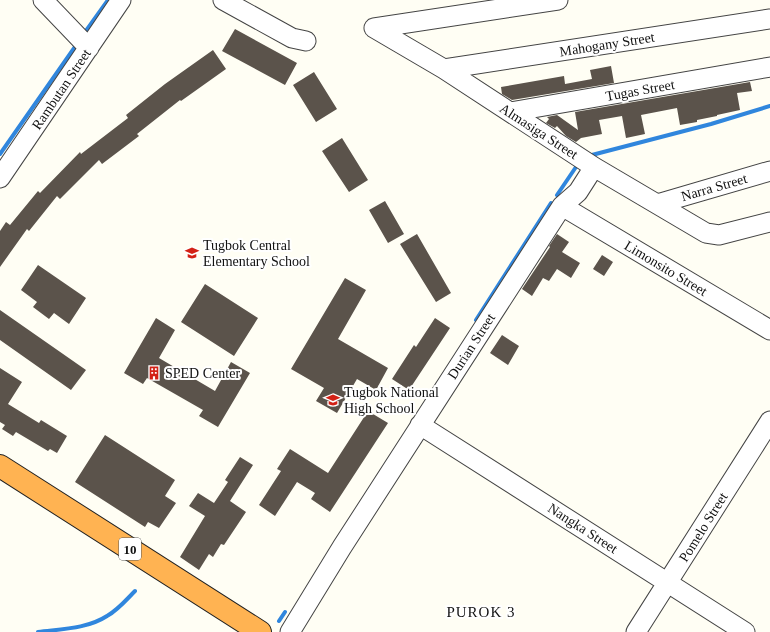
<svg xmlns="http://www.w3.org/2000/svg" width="770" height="632" viewBox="0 0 770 632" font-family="Georgia,serif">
<rect width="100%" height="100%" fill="#fffef4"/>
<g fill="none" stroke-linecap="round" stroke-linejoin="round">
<path stroke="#3086dd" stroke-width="4" d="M83,35L108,0
M0,154L77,44
M588,156L711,124L770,106
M557,195L578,164
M476,320L551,203
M279,621L285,612
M38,632C61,629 87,629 107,616C118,610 127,599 135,591"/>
</g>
<path fill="#5b534b" d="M235,29L297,63L285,85L222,51Z
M213,50L226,69L181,101L180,100L137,134L139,136L102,164L99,160L60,199L57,196L29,231L27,229L0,267V231L6,222L10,225L38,191L40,193L80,152L81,154L128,118L126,115L165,84Z
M611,66L614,83L512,100L502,94L501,87L564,76L565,84L592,79L590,70Z
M314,72L337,109L316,122L293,85Z
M750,82L752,91L737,93L740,110L717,115V116L697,120V122L680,125L677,108L641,115L645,134L626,138L622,116L599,120L602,134L581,138L576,142L566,136L557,126L555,128L546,123L549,119L547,117L557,115L578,130L575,112Z
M342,138L368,180L349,192L322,151Z
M385,201L404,234L388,243L369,210Z
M417,234L451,293L436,302L400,244Z
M557,234L569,242L562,252L580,263L571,278L557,269L549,281L543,278L532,296L522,289L550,247L549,246Z
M602,255L613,262L604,276L593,269Z
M38,265L86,298L69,324L54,313L49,319L33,307L37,302L21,290Z
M345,278L366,290L338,339L388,368L376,390L357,379L337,413L316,401L324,388L291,369Z
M205,284L258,318L234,356L181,322Z
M0,310L86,370L71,390L0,340Z
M156,318L175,330L159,358L215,391L231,362L250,373L218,427L199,416L203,410L147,378L143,384L124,373Z
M435,318L450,328L409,390L392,379L414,345L416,347Z
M502,335L519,346L508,365L490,353Z
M0,368L22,382L8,404L39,423L41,420L67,436L57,453L50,449L48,451L16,432L13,436L2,429L5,425L0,422Z
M368,411L388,423L330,512L311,499L315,493L297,482L275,516L259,505L281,471L277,469L290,449L328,473Z
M105,435L175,480L165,496L176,503L159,528L148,522L145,527L75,482Z
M240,457L253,465L230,501L246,512L224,545L221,544L213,557L209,554L199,570L180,557L205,516L189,506L198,493L214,503L228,482L225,480Z"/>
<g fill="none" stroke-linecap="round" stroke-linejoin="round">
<g stroke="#444" stroke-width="21">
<path id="minor" d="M43,0L89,48
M223,0L292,38L306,41
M374,28L444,69L594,167L706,233L719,235L770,222
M374,28L558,0
M444,69L770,19
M510,112L770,67
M0,178L121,0
M657,204L770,171
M562,206L770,330
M420,425L745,632
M290,632L342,547L562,206L578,192L594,167
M636,632L770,421"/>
</g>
<g stroke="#222" stroke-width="24">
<path id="highway" d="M0,466L260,632"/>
</g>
<use href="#minor" stroke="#fff" stroke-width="19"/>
<use href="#highway" stroke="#ffb352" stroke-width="22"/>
</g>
<defs>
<g id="school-bare" transform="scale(1.08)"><path d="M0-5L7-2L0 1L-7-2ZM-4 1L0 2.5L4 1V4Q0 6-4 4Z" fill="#d32116" stroke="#fff" stroke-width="2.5" paint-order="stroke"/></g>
<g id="building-bare" transform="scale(1.08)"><path d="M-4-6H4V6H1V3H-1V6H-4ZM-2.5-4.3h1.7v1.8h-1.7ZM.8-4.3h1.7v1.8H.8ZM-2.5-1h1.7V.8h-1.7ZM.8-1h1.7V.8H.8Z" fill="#d32116" stroke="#fff" stroke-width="2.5" paint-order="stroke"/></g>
</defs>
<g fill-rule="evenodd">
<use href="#school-bare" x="192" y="253"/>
<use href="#building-bare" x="154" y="373"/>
<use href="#school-bare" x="333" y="400"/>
</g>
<g text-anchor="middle" stroke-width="4" stroke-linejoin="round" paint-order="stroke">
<rect fill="#fff" stroke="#585858" stroke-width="1" x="119" y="538" width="22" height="22" rx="3"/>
<g font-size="13" font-weight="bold" fill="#111">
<text x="130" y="554">10</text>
</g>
<g font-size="14" fill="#111" stroke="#fff">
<text transform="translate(607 44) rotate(-9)" y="5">Mahogany Street</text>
<text transform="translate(61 89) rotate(-56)" y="5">Rambutan Street</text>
<text transform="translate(640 90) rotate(-10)" y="5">Tugas Street</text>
<text transform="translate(539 131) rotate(33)" y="5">Almasiga Street</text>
<text transform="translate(714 187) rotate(-16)" y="5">Narra Street</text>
<text transform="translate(666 268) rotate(31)" y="5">Limonsito Street</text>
<text transform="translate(471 346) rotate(-57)" y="5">Durian Street</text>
<text transform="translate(703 527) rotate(-58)" y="5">Pomelo Street</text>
<text transform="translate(583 528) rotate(33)" y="5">Nangka Street</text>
</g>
<g font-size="14" fill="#111" stroke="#fff" text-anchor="start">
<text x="203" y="250">Tugbok Central<tspan x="203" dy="16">Elementary School</tspan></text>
<text x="165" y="378">SPED Center</text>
<text x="344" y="397">Tugbok National<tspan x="344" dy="16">High School</tspan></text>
</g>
<g font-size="15" letter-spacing="1" fill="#111" stroke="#fff">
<text x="481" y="617">PUROK 3</text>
</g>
</g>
</svg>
